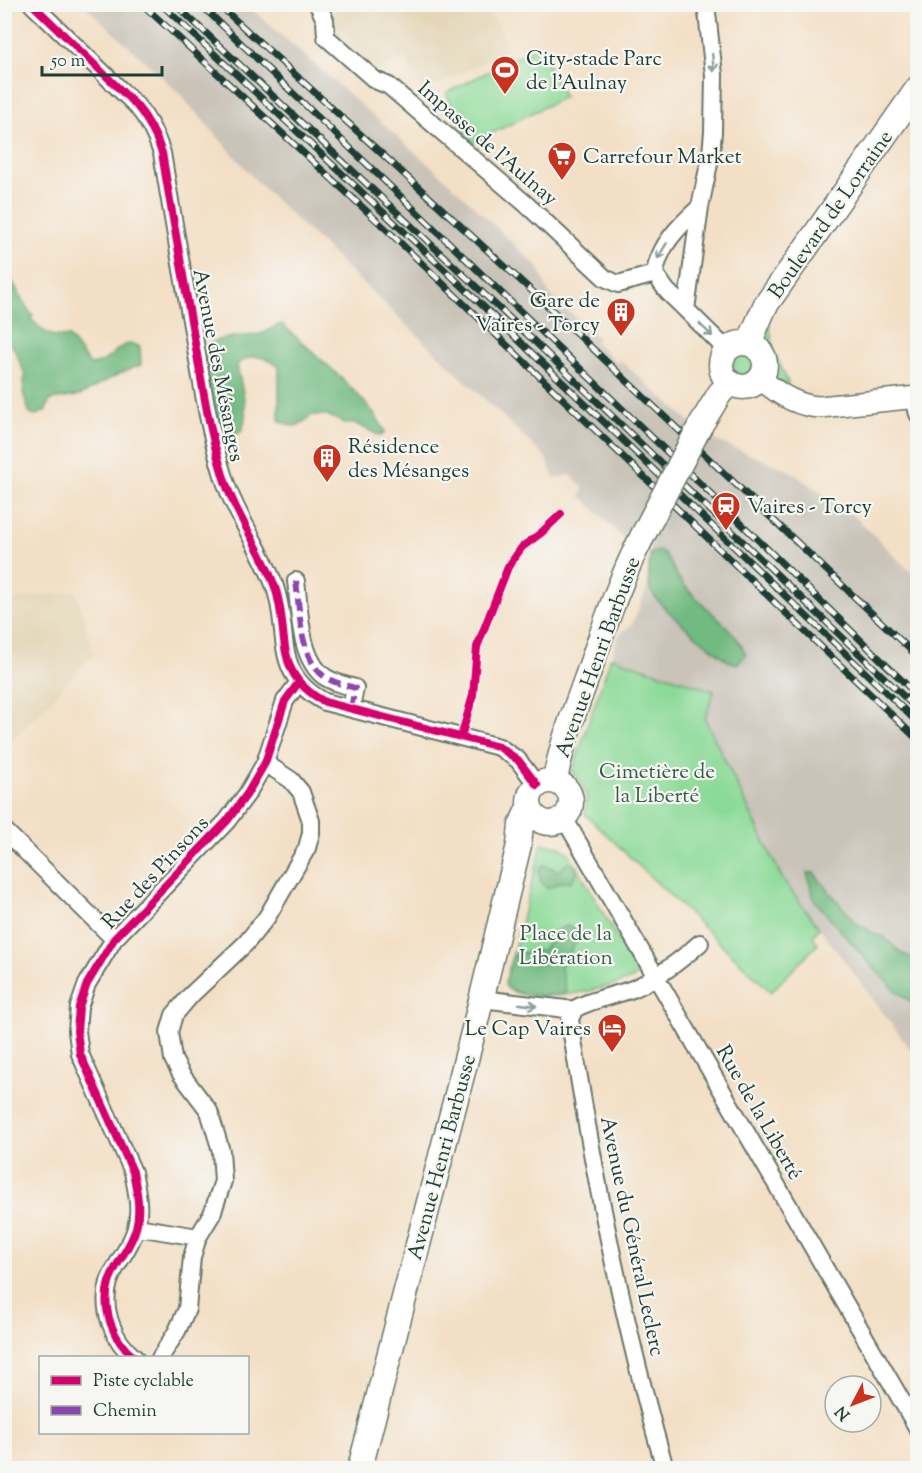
<svg xmlns="http://www.w3.org/2000/svg" width="922" height="1473" viewBox="0 0 922 1473" font-family="'Sorts Mill Goudy',serif">
<rect width="100%" height="100%" fill="#f6f6f2"/>
<filter id="ink" filterUnits="userSpaceOnUse"><feTurbulence type="fractalNoise" baseFrequency=".0167" numOctaves="2"/><feDisplacementMap in="SourceGraphic" scale="12" xChannelSelector="R" yChannelSelector="G"/><feConvolveMatrix kernelMatrix="1 2 1 2 8 2 1 2 1" color-interpolation-filters="sRGB"/></filter>
<filter id="wash" filterUnits="userSpaceOnUse"><feTurbulence type="fractalNoise" baseFrequency=".008" numOctaves="4" result="noise"/><feDisplacementMap in="SourceGraphic" scale="24" xChannelSelector="R" yChannelSelector="G"/><feGaussianBlur stdDeviation="1.35" result="paint"/><feColorMatrix in="noise" values="0 0 0 0 0 0 0 0 0 0 0 0 0 0 0 0 0 1.4 0 .05"/><feComposite in="paint" operator="in"/></filter>
<g filter="url(#wash)">
<rect width="100%" height="100%" fill="#f3dfc5"/>
<path fill="#e4d6b7" d="M343,5H503L491,12L509,49L423,93L406,60H400L374,74L344,49L326,14Z
M76,591L94,655L5,748V600Z"/>
<path fill="#c9c3b8" d="M84,5H247L441,175L538,267L549,294L598,338L595,341L617,363L620,360L707,437L790,471L855,517L917,578V1058L782,878L705,719L713,691L611,657L619,635L632,624L649,584L651,547L623,538L581,496L583,487L571,475L554,479L546,458L258,183L179,93Z"/>
<path fill="#8cda98" stroke="#568c66" stroke-width="1.5" d="M539,46L564,97L471,144L446,93Z
M769,325L774,351L788,383L785,385L778,379L763,332Z
M733 365a10 10 0 1 1 20 0a10 10 0 1 1-20 0Z
M611,657L714,691L705,719L782,878L819,928L813,936L818,944L771,992L585,814C589,796 584,784 572,771Z
M542,844L559,846L569,853L637,972L636,976L632,979C604,989 532,1007 507,988L505,984Z"/>
<path fill="#71ba80" stroke="#487c5a" stroke-width="1.5" d="M4,269C16,283 21,302 33,316L31,319C45,333 48,337 69,337L90,365C91,365 100,363 100,363C114,357 123,336 140,347L141,365C120,371 102,384 82,394C74,398 60,398 50,400L46,410L35,416L30,414L23,393L25,375L15,350L5,337Z
M282,324C309,350 372,400 385,432L381,436L356,424H347L327,415H312C299,426 295,430 279,420V367C265,356 251,352 237,365C241,386 250,411 242,431L233,436L223,433L208,419L204,348C219,334 242,338 260,334C269,332 273,326 282,324Z
M659,551C670,556 671,567 678,577C696,605 735,625 746,655L737,664L728,661C709,646 661,610 651,591C646,581 650,564 650,553Z
M568,862L576,866L577,873L571,882H561L548,889C541,885 539,878 539,870L543,865L560,871Z
M807,873H814L855,922L875,934L884,937L901,953L917,960V1006L896,991L867,961L814,900Z
M567,926L577,929L579,938L562,964L561,970L566,991L563,995H524L507,988L505,984L512,957L522,953L543,950L556,930Z"/>
</g>
<g filter="url(#ink)">
<g fill="none" stroke-linecap="round" stroke-linejoin="round">
<g stroke="#697667" stroke-width="20">
<path id="minor" d="M32,4L136,105C149,120 156,135 162,153C172,214 183,276 194,337C202,384 209,430 223,475C235,515 261,548 275,587C291,635 271,673 325,702L499,747L518,760L537,785
M323,4L319,7L325,20L326,37L375,80L389,86L527,205L605,278L618,284L655,274
M700,207C680,225 658,246 655,274L667,291L727,350
M686,310L700,207L711,154L713,132L714,75L706,4
M914,398L918,414
M296,581C300,610 299,659 325,677C334,683 345,685 355,688L351,708
M564,818L918,1429
M4,830L114,939
M482,999L574,1010C582,1002 621,994 635,988C659,977 681,960 700,943
M574,1010L570,1019L572,1034C595,1182 623,1324 665,1468
M137,1227L198,1237
M135,1358C113,1341 101,1309 109,1282C115,1263 131,1248 136,1228C141,1210 137,1191 133,1172L80,1054L77,1031L79,1007L87,984L114,939L227,821L247,794L265,763L285,701L299,682
M160,1358L177,1331L187,1309L192,1257L198,1237L212,1214L223,1181L221,1151L209,1111L181,1074L173,1059L169,1032L174,1015L191,995L246,943L267,917L307,848L311,833V821L301,792L291,780L265,763"/>
</g>
<g stroke="#697667" stroke-width="24">
<path id="tertiary" d="M761,379C778,394 797,406 820,407L918,397"/>
</g>
<g stroke="#697667" stroke-width="27">
<path id="secondary" d="M721 365a22 22 0 1 1 44 0a22 22 0 1 1-44 0Z
M749,343L765,306L918,88
M700,426L720,393L730,383
M529 802a21 21 0 1 1 42 0a21 21 0 1 1-42 0Z
M555,781C561,743 576,708 589,671C605,625 620,579 643,535
M360,1468L475,1025L519,845L521,825L529,807"/>
</g>
<use href="#minor" stroke="#fff" stroke-width="16"/>
<use href="#tertiary" stroke="#fff" stroke-width="21"/>
<use href="#secondary" stroke="#fff" stroke-width="24"/>
<g stroke="#1f3d34" stroke-width="7">
<path id="rail" d="M142,4L385,228L918,740
M161,4L462,286L918,723
M175,4L533,340L918,710
M200,4L711,494L918,696
M218,4L533,292L918,657"/>
</g>
<use href="#rail" stroke="#f6f6f2" stroke-width="4.5" stroke-dasharray="14" stroke-linecap="butt"/>
<g stroke="#697667" stroke-width="27" stroke-linecap="butt">
<path id="secondary-bridge" d="M643,535L700,426"/>
</g>
<use href="#secondary-bridge" stroke="#fff" stroke-width="24"/>
<path stroke="#8e44ad" stroke-width="6" stroke-dasharray="12 6" stroke-linecap="butt" d="M296,581C300,610 299,659 325,677C334,683 345,685 355,688L351,708"/>
<g stroke="#f6f6f2" stroke-width="11">
<path id="cycleway" d="M32,4L136,105C149,120 156,135 162,153C172,214 183,276 194,337C202,384 209,430 223,475C235,515 261,548 275,587C291,635 271,673 325,702L499,747L518,760L537,785
M461,737L473,695L477,647L508,567L522,547L541,533L561,514
M135,1358C113,1341 101,1309 109,1282C115,1263 131,1248 136,1228C141,1210 137,1191 133,1172L80,1054L77,1031L79,1007L87,984L114,939L227,821L247,794L265,763L285,701L299,682"/>
</g>
<use href="#cycleway" stroke="#d6006c" stroke-width="8"/>
</g>
<defs><path id="oneway-shaft" d="M-6 0H5M1.5-3L5.5 0L1.5 3" fill="none" stroke-width="1.6" stroke-linecap="round" stroke-linejoin="round" transform="scale(1.5)"/></defs>
<g stroke="#8f9e9a">
<use href="#oneway-shaft" transform="translate(713 63) rotate(85)"/>
<use href="#oneway-shaft" transform="translate(662 251) rotate(121)"/>
<use href="#oneway-shaft" transform="translate(706 330) rotate(44)"/>
<use href="#oneway-shaft" transform="translate(528 1005) rotate(8)"/>
</g>
</g>
<defs>
<g id="stadium-pin" transform="scale(1.5)"><path d="M0 17L-7.5 6A9.5 9.5 0 1 1 7.5 6Z" fill="#c8321e" stroke="#f6f6f2"/><path d="M0-5a6.5 5 0 1 0 0 10a6.5 5 0 1 0 0-10ZM-3.5-1.8h7v3.6h-7Z" fill="#fff"/></g>
<g id="supermarket-pin" transform="scale(1.5)"><path d="M0 17L-7.5 6A9.5 9.5 0 1 1 7.5 6Z" fill="#c8321e" stroke="#f6f6f2"/><path d="M-6-5.5h2.5l.6 2H6L4.5 2H-2.5L-4.4-4H-6ZM-1.5 3.2a1.3 1.3 0 1 0 .1 0ZM3 3.2a1.3 1.3 0 1 0 .1 0Z" fill="#fff"/></g>
<g id="building-pin" transform="scale(1.5)"><path d="M0 17L-7.5 6A9.5 9.5 0 1 1 7.5 6Z" fill="#c8321e" stroke="#f6f6f2"/><path d="M-4-6H4V6H1V3H-1V6H-4ZM-2.5-4.3h1.7v1.8h-1.7ZM.8-4.3h1.7v1.8H.8ZM-2.5-1h1.7V.8h-1.7ZM.8-1h1.7V.8H.8Z" fill="#fff"/></g>
<g id="station-pin" transform="scale(1.5)"><path d="M0 17L-7.5 6A9.5 9.5 0 1 1 7.5 6Z" fill="#c8321e" stroke="#f6f6f2"/><path d="M-3-6H3Q5-6 5-4V2Q5 4 3 4L4.5 6H3L1.5 4h-3L-3 6H-4.5L-3 4Q-5 4-5 2V-4Q-5-6-3-6ZM-3.5-4v3h7v-3ZM-3.5 1v1.5H-2V1ZM2 1v1.5H3.5V1Z" fill="#fff"/></g>
<g id="hotel-pin" transform="scale(1.5)"><path d="M0 17L-7.5 6A9.5 9.5 0 1 1 7.5 6Z" fill="#c8321e" stroke="#f6f6f2"/><path d="M-6-4.5h1.5V1H6V5H4.5V3h-9V5H-6ZM-4 0a1.8 1.8 0 1 1 3.6 0ZM.5 0V-2.5h3Q6-2.5 6 0Z" fill="#fff"/></g>
</defs>
<g fill-rule="evenodd">
<use href="#stadium-pin" x="505" y="70"/>
<use href="#supermarket-pin" x="562" y="156"/>
<use href="#building-pin" x="621" y="312"/>
<use href="#building-pin" x="327" y="458"/>
<use href="#station-pin" x="726" y="506"/>
<use href="#hotel-pin" x="612" y="1028"/>
</g>
<g text-anchor="middle" stroke-width="4.5" stroke-linejoin="round" paint-order="stroke">
<g font-size="21" fill="#1f3d34" stroke="#f6f6f2" text-anchor="start">
<text x="526" y="65">City-stade Parc<tspan x="526" dy="24">de l'Aulnay</tspan></text>
<text x="583" y="163">Carrefour Market</text>
<text x="600" y="307" text-anchor="end">Gare de<tspan x="600" dy="24">Vaires - Torcy</tspan></text>
<text x="348" y="453">Résidence<tspan x="348" dy="24">des Mésanges</tspan></text>
<text x="747" y="513">Vaires - Torcy</text>
<text x="591" y="1035" text-anchor="end">Le Cap Vaires</text>
</g>
<g font-size="21" fill="#1f3d34" stroke="#f6f6f2">
<text transform="translate(488 143) rotate(41)" y="7">Impasse de l'Aulnay</text>
<text transform="translate(830 214) rotate(-55)" y="7">Boulevard de Lorraine</text>
<text transform="translate(219 365) rotate(79)" y="7">Avenue des Mésanges</text>
<text transform="translate(597 657) rotate(-70)" y="7">Avenue Henri Barbusse</text>
<text transform="translate(155 872) rotate(-47)" y="7">Rue des Pinsons</text>
<text transform="translate(760 1112) rotate(60)" y="7">Rue de la Liberté</text>
<text transform="translate(441 1157) rotate(-75)" y="7">Avenue Henri Barbusse</text>
<text transform="translate(633 1236) rotate(78)" y="7">Avenue du Général Leclerc</text>
</g>
<g font-size="21" fill="#355c48" stroke="#f6f6f2">
<text x="657" y="778">Cimetière de<tspan x="657" dy="24">la Liberté</tspan></text>
<text x="566" y="940">Place de la<tspan x="566" dy="24">Libération</tspan></text>
</g>
</g>
<rect width="922" height="1473" fill="none" stroke="#f6f6f2" stroke-width="24"/>
<rect x="39" y="1356" width="210" height="78" fill="#f6f6f2" stroke="#a0aca6" stroke-width="1.5"/>
<rect x="51" y="1376" width="30" height="9" fill="#d6006c" stroke="#a0aca6" stroke-width="1.5"/>
<text x="93" y="1386" font-size="18" fill="#1f3d34">Piste cyclable</text>
<rect x="51" y="1406" width="30" height="9" fill="#8e44ad" stroke="#a0aca6" stroke-width="1.5"/>
<text x="93" y="1416" font-size="18" fill="#1f3d34">Chemin</text>
<g transform="translate(853 1404) rotate(228)"><circle r="28" fill="#f6f6f2" stroke="#a0aca6" stroke-width="1.5"/>
<path d="M0-4.5L10 22L0 15L-10 22Z" fill="#c8321e"/>
<text y="-9" font-size="16" font-weight="bold" text-anchor="middle" fill="#1f3d34">N</text>
</g>
<path d="M42 66v9h120v-9" fill="none" stroke="#1f3d34" stroke-width="3"/>
<text x="51" y="66" font-size="18" fill="#1f3d34" stroke="#f6f6f2" stroke-width="4.5" paint-order="stroke">50 m</text>
</svg>
